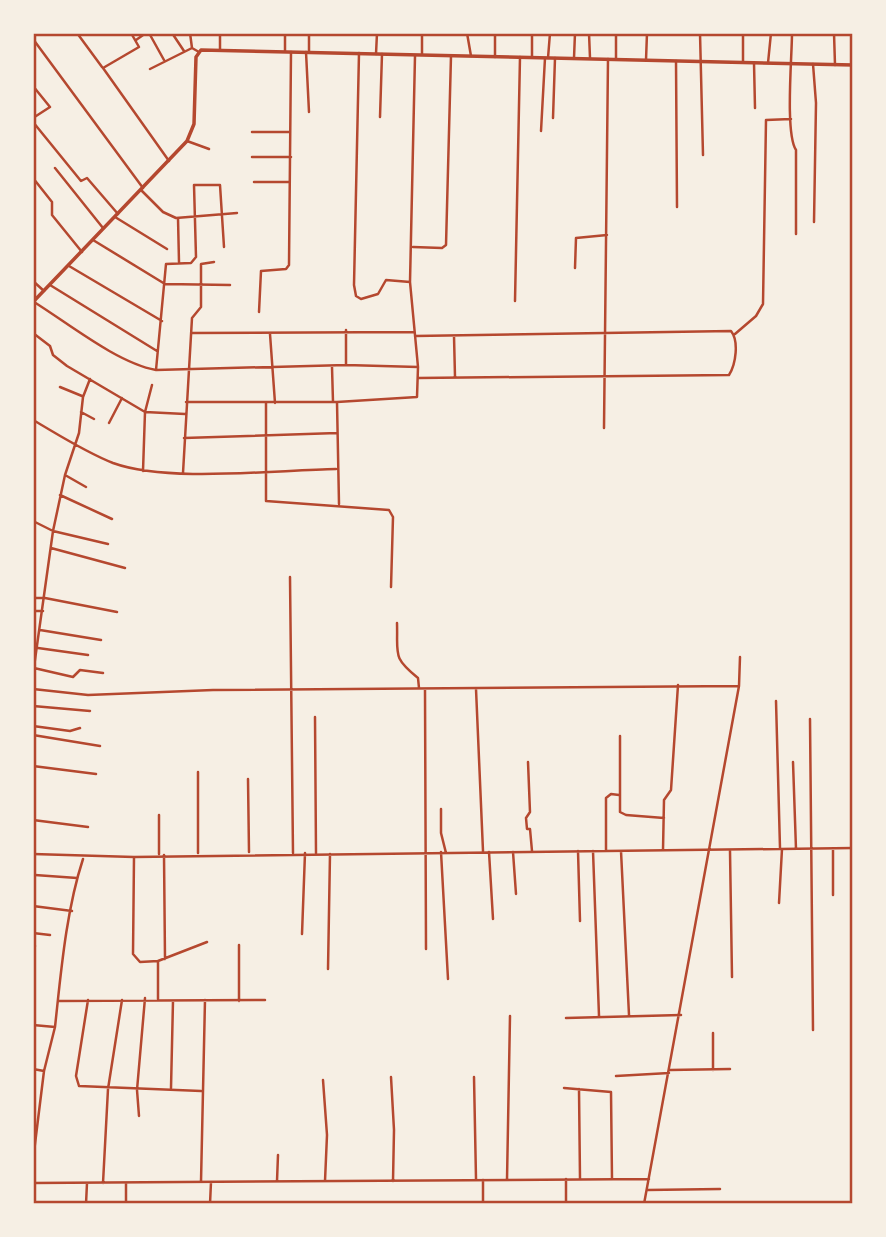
<svg xmlns="http://www.w3.org/2000/svg" width="886" height="1237" viewBox="0 0 886 1237" font-family="'Varela Round',sans-serif">
<rect width="100%" height="100%" fill="#f6efe4"/>
<g fill="none" stroke-linecap="round" stroke-linejoin="round">
<path stroke="#b5482f" stroke-width="2.5" d="M77,33L102,67
M131,33L139,47L103,68L169,161
M149,33L164,60
M172,33L184,51
M190,33L192,48L199,52
M220,33V50
M309,33V51
M467,33L471,56
M495,33V57
M589,33L590,58
M700,33L703,155
M743,33V61
M775,33H777
M792,33C792,57 785,133 796,150V234
M834,33L835,65
M33,39L143,188
M136,40L146,33
M285,51V33
M306,52L309,112
M359,53L354,285L356,296L361,299L378,294L386,280L410,282
M376,54L377,33
M422,54V33
M532,57V33
M548,58L550,33
M574,58L575,33
M616,59V33
M646,60L647,33
M676,61L677,207
M754,63L755,108
M768,63L771,33
M813,64L816,103L814,222
M150,69L192,48
M33,86L50,107L33,118
M380,117L382,54
M553,118L555,58
M33,122L81,181L87,178L118,214
M541,131L545,58
M252,132H290
M187,141L209,149
M252,157H291
M55,168L103,228
M33,178L52,202V215L82,252
M254,182H289
M141,190L163,212L176,218L237,213
M115,217L167,249
M178,218L179,262
M93,240L165,284L230,285
M224,247L220,185H194L196,257L191,263L166,264L156,370L346,365L418,367
M413,247L442,248L446,245L451,56
M69,266L162,321
M575,268L576,238L607,235
M33,281L44,291
M50,285L157,351
M515,301L520,57
M34,302C68,323 117,363 156,370
M259,312L261,271L286,269L289,265L291,52
M346,330V365
M33,333L50,346L53,355L67,366L145,412L185,414
M192,333L414,332
M270,334L275,403
M735,334L756,316L763,304L766,120L791,119
M415,336L731,331C739,341 736,364 729,375L418,378
M454,336L455,377
M332,367L333,402
M60,387L82,396
M186,402H337L417,397L418,367L410,282L415,56
M266,402V501L389,510L393,517L391,587
M337,402L339,504
M81,412L94,419
M33,420C59,435 85,452 113,463C168,483 275,470 336,469
M109,423L122,398
M604,428L608,59
M184,438L337,433
M143,471L145,412L152,385
M183,473L192,318L201,307V264L214,262
M65,475L86,487
M60,495L112,519
M33,521L53,531L108,544
M51,548L125,568
M290,577L293,853
M33,598H45L117,612
M33,611H43
M397,623C398,655 392,657 418,678L419,688
M40,630L101,640
M38,648L88,655
M34,668L73,677L80,670L103,673
M33,674L53,531L65,475L79,433L83,397L90,379
M33,689L88,695L213,690L739,686
M476,689L483,851
M425,690L426,949
M776,701L780,848
M33,706L90,711
M315,717L316,853
M810,719L813,1030
M33,726L70,731L80,728
M33,735L100,746
M620,736V812L626,815L664,818
M528,762L530,812L526,818L527,829H530L532,851
M793,762L796,849
M33,766L96,774
M248,779L249,852
M441,809V833L446,853
M33,820L88,827
M606,850V798L611,794L619,795
M663,850L664,800L671,790L678,685
M578,851L580,921
M593,851L599,1016
M621,851L629,1015
M730,851L732,977
M441,852L448,979
M489,852L493,919
M513,852L516,894
M198,853V772
M33,854L134,857L853,848
M159,854V815
M164,855L165,959
M134,857L133,954L140,962L158,961
M35,875L77,878
M833,895V849
M779,903L782,849
M33,906L72,911
M33,933L50,935
M302,934L305,853
M239,945V1001
M33,946H35
M328,969L330,854
M158,999V961L207,942
M88,1000L76,1076L79,1086L201,1091
M58,1001L265,1000
M566,1018L681,1015
M33,1025L55,1027C61,972 66,911 83,859
M713,1033V1070
M33,1069L44,1071
M670,1070L730,1069
M616,1076L669,1073
M391,1077L394,1130L393,1181
M474,1077L476,1179
M323,1080L327,1135L325,1181
M171,1088L173,1001
M564,1088L611,1092L612,1179
M579,1089L580,1179
M139,1116L137,1090L145,998
M33,1160L44,1071L55,1027
M566,1179V1204
M483,1180V1204
M507,1180L510,1016
M277,1181L278,1155
M201,1182L205,1000
M33,1183L649,1179
M103,1183L108,1089L122,1000
M126,1183V1204
M647,1190L720,1189
M86,1204L87,1183
M210,1204L211,1182
M644,1204L739,686L740,657"/>
<path stroke="#b5482f" stroke-width="3.5" d="M33,302L187,141L194,124L196,57L201,50L853,65"/>
</g>
<rect width="886" height="1237" fill="none" stroke="#f6efe4" stroke-width="70"/>
<rect x="35" y="35" width="816" height="1167" fill="none" stroke="#b5482f" stroke-width="2.5"/>
</svg>
